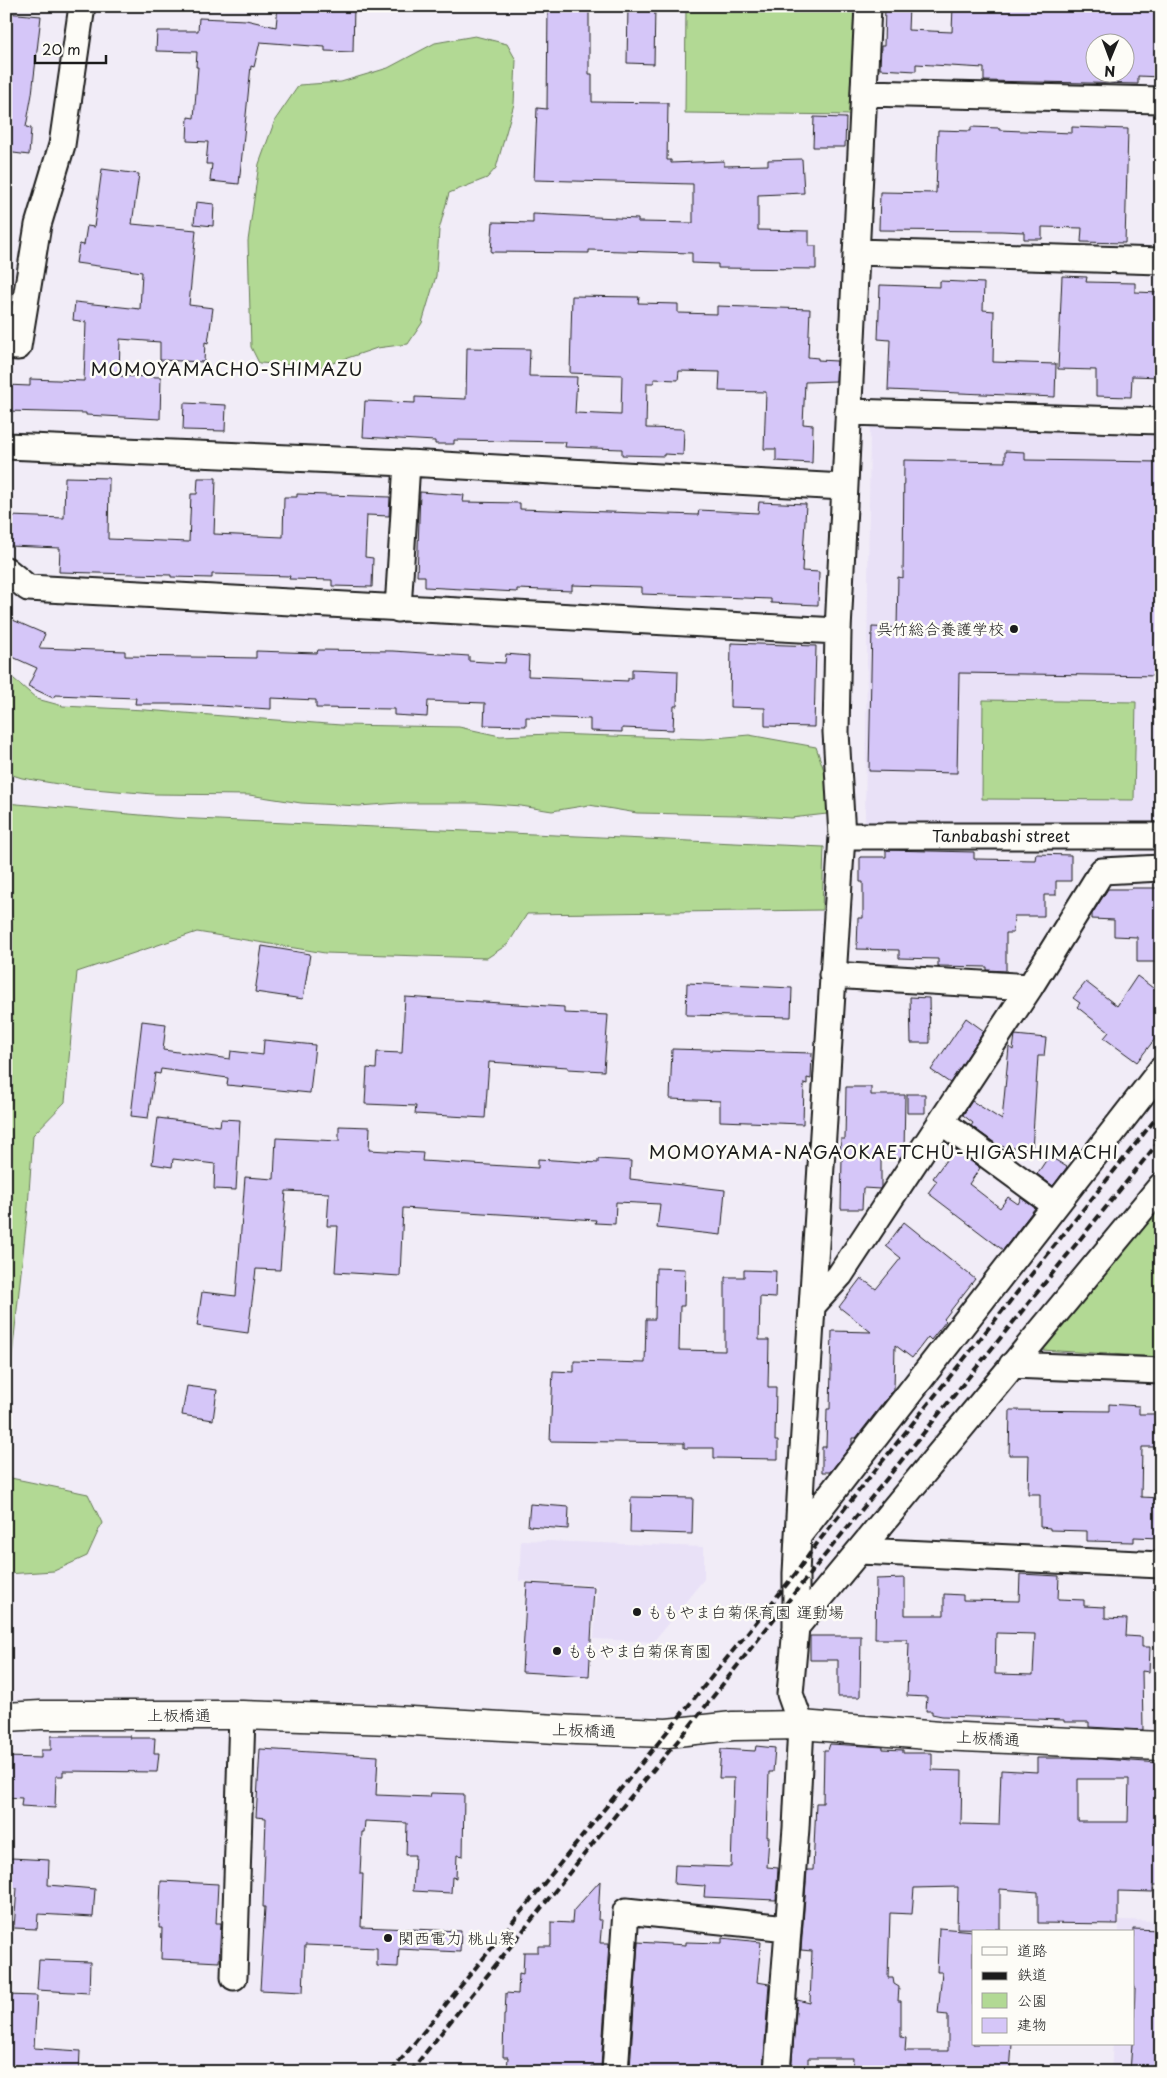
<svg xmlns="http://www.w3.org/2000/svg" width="1167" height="2078" viewBox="0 0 1167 2078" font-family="'Playpen Sans','Klee One',sans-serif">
<rect width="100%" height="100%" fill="#f1ecf7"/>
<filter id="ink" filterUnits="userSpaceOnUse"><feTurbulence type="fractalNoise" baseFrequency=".02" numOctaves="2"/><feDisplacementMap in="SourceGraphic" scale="10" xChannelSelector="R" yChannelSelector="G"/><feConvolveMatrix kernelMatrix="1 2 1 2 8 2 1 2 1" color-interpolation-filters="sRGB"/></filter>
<g filter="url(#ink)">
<path fill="#e9e1f7" d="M870,427L1161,436V824L865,823Z
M521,1540L704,1547V1579L653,1642L594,1639L597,1585L519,1581Z
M1119,1920L1161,1921V2072H1111L1113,2044H1133V1932H1119Z"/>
<path fill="#b2d994" stroke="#677a58" d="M686,6H857L855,115L685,113Z
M475,36L507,44L516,60L514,104L496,168L487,178L449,193L439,230L436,276L422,323L408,344L377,348L321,367L259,363L251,347L248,241L259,164L275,120L299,85L341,82L388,68L435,43Z
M6,672L37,699L63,706L145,710L341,725L459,727L500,736L551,734L704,739L749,735L816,747L826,776L827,814L791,818L737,815L637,813L589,805L552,811L521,806L477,803H399L359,806L301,803L249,795L153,794L82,788L22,778L6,773Z
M983,700L1136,702L1134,800L982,799Z
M6,803L174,818L824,847L822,910L527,914L508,944L487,958L325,953L197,932L77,972L65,1102L33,1135L28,1207L6,1412Z
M1161,1194V1357L1041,1350L1038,1342Z
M6,1477L88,1494L102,1523L87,1556L54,1571L6,1574Z"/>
<path fill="#d5c6f8" stroke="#1c1c1c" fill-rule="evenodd" d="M278,6H354L353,52L325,51V47L260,42L254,67L251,66L239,184L210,181L212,164H206L208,142L187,141L188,117L194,118L198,67H196L197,52L156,51L157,31H198L199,18L246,20L276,27Z
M548,6H589V74H592V102L668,103L667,160H671V163L724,161V166L768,165V160L802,159L804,193L758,195V230L809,231V246H816V269L718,268V264L692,263V253L589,250V253L491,252L493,222L533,223V214L638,219V222L693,223V184L534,180L537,108L547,109Z
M628,6H655L654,64L627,63Z
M885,6H909L908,30L952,32L953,6H1161V77L1138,76V84L984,81V68L916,64V71L880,69L881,46H884ZM1094,42H1124V72H1094Z
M6,13L41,16L32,94L26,127L31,128L29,155L6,152Z
M814,117L846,118L845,147H813Z
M971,127L999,128V130L1072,133V127L1128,129L1125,243L1081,242L1082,228L1042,227V239H1024V232L1001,231L879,230L880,192L936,193L938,130L971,131Z
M102,169L139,174L132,224L196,230L189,305L213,308L208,343L205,342L204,362L160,360V342L120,339L119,376L161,377L160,419L86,415V413L6,411V385L30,386V379L84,381L86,322L73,320L75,302L140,309L142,272L76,263L79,244L84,245L87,226L94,227Z
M196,202L214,204L213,226L194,224Z
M1062,276L1087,277L1086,282L1135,283V292L1161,293V377L1132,376L1131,397L1096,396V370L1058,369Z
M940,281L984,283L983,310L994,311L993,362L1056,364L1055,397L888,390L890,340L878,339L880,285L940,287Z
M572,296L639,297L638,303L678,304V313L717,314V306L810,309L808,357L818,358V360L837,361L836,381L805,382L803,424L813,425L812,463L776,461V449H764L766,392L719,391L720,372L679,371L678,380L654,379V383H647L646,428L684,429L683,455L664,454V456L622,455V449L565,447L566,442L454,440V444H435V441L363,437L365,401L415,403V397L466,399L467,348L530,349L529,376L577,377L575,413L621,415L622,375L570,373Z
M184,403L226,405L225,431L183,430Z
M1005,451L1025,452V460L1161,462V676L959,673L957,773L869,771L872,627L897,628L898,577L903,578L904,460L1005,462Z
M65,477L109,478L108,539L189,542L191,494H197L198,478H216L214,534L283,537L284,497H297V494L390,497L389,516L367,515L365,557L373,558L372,587L332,586V580L289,579L290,576L212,574V578L171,577V575L59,572L60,548L9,546L10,516L64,518Z
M420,492L464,495L463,502L520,503V509L698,515L699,510L758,513L759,502L806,504L802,571L819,572L818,605L771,603V599L642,594V587L572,585V591L517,589V592L425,587V576H417Z
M6,617L45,634L39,648L125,651V656L256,658V651L317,653L318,650L393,651L469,656V661L505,663L506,654L529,656L528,676L583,678L582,679L628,681V678H632V669L678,671L677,706H674L673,730L622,728V732L590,731V719L526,717V726L484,725L485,703L428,701L427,717L394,715V709L316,708V700L271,698V709L182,704H135L136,698L55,695L53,698L28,686L37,668L6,654Z
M731,643L816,646L814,727L765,726V708L730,707Z
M886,850L974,852V859L1035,860L1036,854L1071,855V881H1056V895H1044V916H1014L1013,933H1006V971L987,970V967L938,966V959L899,958V950L857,949L858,918H863V882H860V857H886Z
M1132,888H1161V962H1137V937L1114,936V920L1092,919V914L1108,889H1132Z
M262,946L310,954L303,999L255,992Z
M1137,976L1161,994V1031L1137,1062L1104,1038L1109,1032L1077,1007L1080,1003L1073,998L1086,982L1117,1006Z
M687,983L792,988L791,1017L686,1015Z
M405,997L564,1007V1013L608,1015L604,1071L568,1069V1067L489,1062L485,1118L415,1114L416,1106L365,1104L367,1068L376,1069L377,1052L402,1053Z
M910,997L929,998L930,1043H911Z
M966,1018L984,1031L950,1083L931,1070Z
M142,1021L166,1024L163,1050L230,1059L231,1051L263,1055L264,1040L315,1045L310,1093L227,1085L228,1078L161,1069L160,1074L155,1073L148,1118L131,1116Z
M1015,1035L1046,1038L1044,1056H1038L1032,1150L999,1146L971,1126L973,1123L963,1115L972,1101L1002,1120L1009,1047L1013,1050Z
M672,1049L812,1053L811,1079L807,1078V1084L804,1083L803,1124L720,1121V1101L670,1099Z
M846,1087H871V1095H905L904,1152L900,1158H881V1187L880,1189L863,1188L862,1209H841L842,1157H840L841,1139H845Z
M907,1094H925V1113H907Z
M158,1118L220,1126L221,1119L240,1120L236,1190L214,1189L215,1164L173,1159L172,1167L152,1164Z
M339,1126L370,1127L369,1150L423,1153L422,1161L538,1168V1159L598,1163V1159L631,1161L630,1179L725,1190L721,1235L657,1228L660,1204L616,1202L615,1224L595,1223L596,1220L403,1208L400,1276L335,1272L338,1226H327L329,1193L286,1191L280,1270L256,1269L248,1333L197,1326L202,1292L236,1296L245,1177L274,1179L276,1138L339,1141Z
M954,1149L980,1168L969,1184L1000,1208L1008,1197L1018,1204L1021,1198L1035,1208L1003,1250L928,1193L937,1181L933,1178Z
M1049,1156L1067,1167L1053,1186L1037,1174Z
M904,1222L975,1279L944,1319L946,1321L931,1340L928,1337L912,1358L895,1345L894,1389L856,1438H852V1444L830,1472H822V1447H826L827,1409H830L832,1331L871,1332L839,1307L861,1278L876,1289L901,1258L886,1246Z
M656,1268L685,1269L684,1306H680L679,1350L725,1351V1277H744V1270L776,1271L775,1298L760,1297L759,1340H769L768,1387H776L775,1441H778V1459L714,1458V1448H684V1443L550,1441L553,1371L574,1372V1361L645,1363L646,1319H655Z
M187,1386L217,1390L213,1420L182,1415Z
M1109,1404L1139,1406V1414H1161V1447H1142L1141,1497L1161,1498V1538L1134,1537V1542L1087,1541V1531L1050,1530V1528L1040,1527V1494H1028L1029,1455H1009L1010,1410L1109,1411Z
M631,1497L693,1498L692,1534L630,1532Z
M530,1504L569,1507L568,1529L528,1526Z
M1020,1574L1059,1576L1058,1599L1084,1600V1606L1105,1607V1618L1127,1619L1126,1636L1142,1637V1647H1150L1149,1672L1142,1671L1143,1730L1089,1727V1722H1064V1720L942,1716L932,1714V1711H926L927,1697L907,1696L909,1643H907V1639H875L876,1579L905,1578V1615H944V1594L963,1595V1600L1019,1601ZM996,1633L1035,1634L1033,1675L995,1674Z
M527,1583L594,1587L589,1676L522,1672Z
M810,1636H861L860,1697H838V1660H810Z
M51,1736H130V1738H155L154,1753H159L157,1772L63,1771V1776H56L55,1808L21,1806L22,1798L6,1797V1757L41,1758V1750H51Z
M830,1744L883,1747V1749L903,1750V1753H932V1770L962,1771L961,1824L999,1825L1001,1770L1037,1772V1758H1088L1161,1763L1159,1842H1161V1885H1153V1892L1118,1891V1924L1038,1923V1892L1000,1889V1929L957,1928L958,1887L914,1888L912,1914L890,1913L888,1978H893L894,1984L899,1987L898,2001H901V2037L906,2038L905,2051H948V2015L938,2014L942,1972H937L939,1928L973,1931V2044H1012L1010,2072L928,2070L927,2072H852L853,2058H808V2072H791L797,2000L810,2003L812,1951L801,1950L807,1870H813L816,1803H823L824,1750H828ZM1078,1779H1129L1128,1822H1078Z
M756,1746L775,1748L773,1772H769L767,1837H769L767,1867L778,1868L776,1900L704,1897L705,1886L674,1884L675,1865L731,1867L734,1778H719L721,1749L755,1751Z
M260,1749L378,1756L376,1795L430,1797L431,1793L464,1794L463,1856L457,1855L456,1878L452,1877L451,1893L413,1891L415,1855H406L407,1823L365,1821L364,1832H362L360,1874H363L361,1927L461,1931L460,1952L399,1949L398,1967L377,1966V1948L305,1945L303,1992L260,1990L265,1907H263L266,1818L256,1817Z
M11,1858L49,1860L48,1885L95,1889L93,1917L38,1914L37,1929L14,1928L17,1888L9,1887L10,1882L6,1881V1859H11Z
M161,1881L218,1884L216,1923H221L219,1962L161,1959L162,1928H159Z
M600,1881L598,1920H602L600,1943H609L601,2067H591V2072L507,2071L508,2057H503L504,2015H505L506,1993L518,1994L519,1973L523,1974L524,1952H538V1946H551V1922L572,1923L573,1911Z
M1133,1929L1160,1930L1161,2072H1130L1132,2044H1133L1135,1988H1133Z
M722,1938L761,1942L757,1982L769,1984L763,2072H665L630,2069L638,1942L686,1945V1942L722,1943Z
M39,1960L90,1962L89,1993L37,1990Z
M6,1995L37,1996L34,2048L80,2051L79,2072H6Z"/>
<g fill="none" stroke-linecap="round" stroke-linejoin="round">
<g stroke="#1c1c1c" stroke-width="29">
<path id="minor" d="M864,93L1161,100
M856,252L1161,261
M6,346L18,347L38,225L62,145L82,6
M848,412L1161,421
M6,446L407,463L844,487
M6,570L28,588L838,631
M398,609L407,463
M842,836H1161
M832,975L1030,987
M942,1122L1055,1205
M813,1305L840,1275L1030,987L1102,871L1161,868
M1012,1365L1161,1371
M799,1535L1161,1070
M860,1551L1161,1565
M796,1627L1161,1186
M234,1977L242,1715
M615,2072L626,1911L787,1928
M777,2072L796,1828L801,1725L790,1694L796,1627V1573L801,1480L842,836L836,732L838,631L868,6"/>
</g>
<g stroke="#1c1c1c" stroke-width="31">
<path id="tertiary" d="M6,1717L41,1715H242L393,1720L576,1730L667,1733L733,1726L801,1725L940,1736L1161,1746"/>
</g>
<use href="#minor" stroke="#fdfcf7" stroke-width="25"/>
<use href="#tertiary" stroke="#fdfcf7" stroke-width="28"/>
<path stroke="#1c1c1c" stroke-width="4" stroke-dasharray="8 4" stroke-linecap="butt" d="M391,2072L796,1573L818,1542L1161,1112
M410,2072L618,1812L686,1731L796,1591L1161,1139"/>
</g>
</g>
<g fill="#1c1c1c" stroke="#fdfcf7" stroke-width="2">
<circle cx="1014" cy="629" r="5"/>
<circle cx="637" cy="1612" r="5"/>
<circle cx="557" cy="1651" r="5"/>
<circle cx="388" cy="1938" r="5"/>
</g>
<g text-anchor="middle" stroke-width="5" stroke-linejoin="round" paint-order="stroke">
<g font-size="16" fill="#1c1c1c" stroke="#fdfcf7" text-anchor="start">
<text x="1004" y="635" text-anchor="end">呉竹総合養護学校</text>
<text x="647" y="1618">ももやま白菊保育園 運動場</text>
<text x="567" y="1657">ももやま白菊保育園</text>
<text x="398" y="1944">関西電力 桃山寮</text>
</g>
<g font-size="16" fill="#1c1c1c" stroke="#fdfcf7">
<text x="1001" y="842">Tanbabashi street</text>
<text x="179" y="1721">上板橋通</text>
<text transform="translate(584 1730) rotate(2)" y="6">上板橋通</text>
<text transform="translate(988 1738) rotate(3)" y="6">上板橋通</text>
</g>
<g font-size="18" letter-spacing="1" fill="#1c1c1c" stroke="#fdfcf7">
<text x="227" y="376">MOMOYAMACHO-SHIMAZU</text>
<text x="884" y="1159">MOMOYAMA-NAGAOKAETCHU-HIGASHIMACHI</text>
</g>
</g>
<rect width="1167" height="2078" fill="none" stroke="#fdfcf7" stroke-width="25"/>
<rect x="12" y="12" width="1142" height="2053" fill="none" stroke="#1c1c1c" stroke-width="2" filter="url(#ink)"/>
<rect x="972" y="1930" width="162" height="115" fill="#fdfcf7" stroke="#a3a29f"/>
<rect x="982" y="1947" width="25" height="8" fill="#fdfcf7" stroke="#a3a29f"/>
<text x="1017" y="1956" font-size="15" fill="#1c1c1c">道路</text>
<rect x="982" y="1972" width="25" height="8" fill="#1c1c1c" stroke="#a3a29f"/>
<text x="1017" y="1980" font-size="15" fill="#1c1c1c">鉄道</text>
<rect x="982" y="1993" width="25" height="15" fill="#b2d994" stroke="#a3a29f"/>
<text x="1017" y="2006" font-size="15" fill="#1c1c1c">公園</text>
<rect x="982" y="2018" width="25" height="15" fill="#d5c6f8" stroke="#a3a29f"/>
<text x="1017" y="2030" font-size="15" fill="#1c1c1c">建物</text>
<g transform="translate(1110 58) rotate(181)"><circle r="24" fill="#fdfcf7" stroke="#a3a29f"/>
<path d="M0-4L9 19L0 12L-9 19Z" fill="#1c1c1c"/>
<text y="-8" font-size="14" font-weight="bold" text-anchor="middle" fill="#1c1c1c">N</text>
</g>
<path d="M35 55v8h71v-8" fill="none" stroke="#1c1c1c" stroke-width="2.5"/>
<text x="42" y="55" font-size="15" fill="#1c1c1c" stroke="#fdfcf7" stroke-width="4" paint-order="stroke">20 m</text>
</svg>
